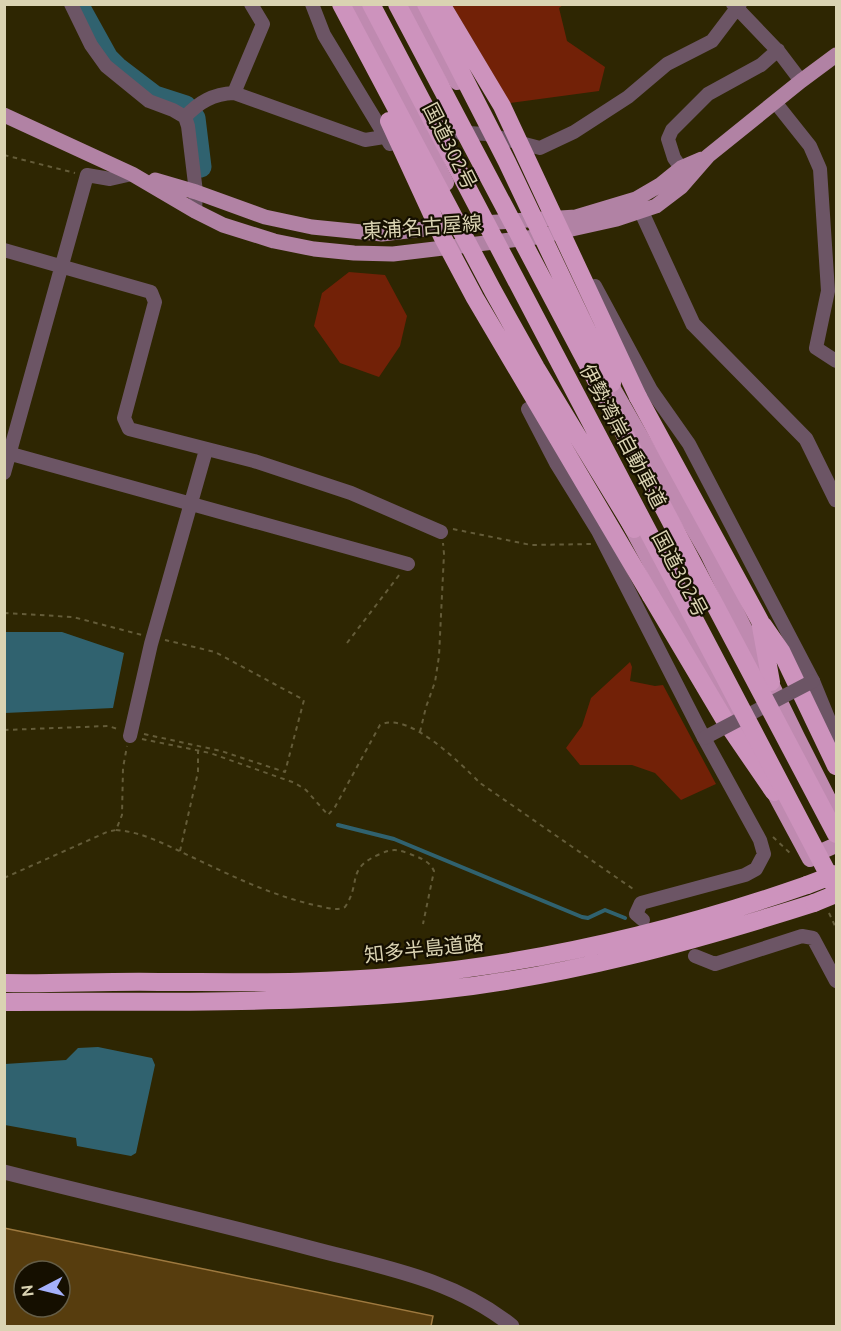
<svg xmlns="http://www.w3.org/2000/svg" width="841" height="1331" viewBox="0 0 841 1331" font-family="Ubuntu,'Noto Sans JP',sans-serif">
<rect width="100%" height="100%" fill="#2e2602"/>
<path fill="#722107" d="M452,5H563L559,8L567,41L605,67L599,91L510,103Z
M349,272L385,275L407,316L400,346L379,377L340,363L314,326L322,293Z
M630,662L632,667L630,681L655,686L663,685L716,784L681,800L655,773L632,765H580L566,748L582,726L591,698Z"/>
<path fill="#30626f" d="M5,632H62L124,653L113,708L5,713Z
M98,1047L152,1058L155,1065L136,1153L131,1156L77,1146L76,1138L5,1125V1064L66,1060L78,1048Z"/>
<g fill="none" stroke-linecap="round" stroke-linejoin="round">
<path stroke="#30626f" stroke-width="4" d="M338,825L394,839L582,917L588,918L605,910L625,918"/>
<path stroke="#30626f" stroke-width="21" d="M78,4L108,58L117,67L155,96L186,106L195,118L201,167"/>
</g>
<path fill="#573d0e" stroke="#9e793f" stroke-width="1.5" fill-rule="evenodd" d="M4,1228L433,1316L431,1326H4ZM24,1271H60V1307H24Z"/>
<g fill="none" stroke-linecap="round" stroke-linejoin="round">
<path stroke="#645c39" stroke-width="2" stroke-dasharray="4.5 4.5" stroke-linecap="butt" d="M4,155L75,173
M453,529L531,545L592,544
M4,613L73,617L142,635
M347,643L400,574
M4,730L108,726L118,729
M420,732L426,707L435,682L439,656L444,554L443,543
M144,734L221,751L285,772L304,700L215,652L165,640
M142,739L210,753L295,783L306,790L328,815L335,807L380,725C408,710 461,764 480,783L636,891
M116,830C144,832 168,846 194,858C234,877 275,897 319,906C328,908 337,911 345,907C362,882 345,869 380,854C391,849 397,849 407,853C418,857 429,860 434,871L423,924
M773,837L791,854
M180,851L198,772V751
M4,878L107,832L116,830L122,815L123,768L127,746
M829,913L836,928"/>
<path stroke="#6c5565" stroke-width="14" d="M71,4L91,45L106,66L149,101L173,110L185,117L188,126L196,192L195,211
M312,4L324,35L390,144
M733,4L779,52L801,81
M234,93L263,24L251,4
M775,102L810,146L820,169L828,291L816,348L836,361
M185,117C199,102 213,94 234,93L365,140L403,134
M431,131L486,134L540,148L574,132L628,97L667,64L712,41L740,4
M681,168L674,158L668,139L672,130L708,94L761,65L778,50
M4,250L151,292L155,302L124,418L129,429L254,461L351,493L441,532
M595,286L651,390L689,444L813,681L836,737
M528,409L556,463L598,531L704,738L760,840L764,854L756,869L745,875L641,903L636,914L643,920
M4,452L408,564
M4,473L87,175L110,179L132,174
M130,736L151,644L206,450
M695,956L715,964L802,936L813,938L836,981"/>
<path stroke="#6c5565" stroke-width="15" d="M636,200L693,324L806,439L836,500
M4,1172C106,1198 209,1221 310,1248C381,1267 452,1278 512,1326"/>
<path stroke="#b182a4" stroke-width="15" d="M4,115L132,174L195,211L223,225L274,241L314,249L354,253L393,254L536,237L617,219L656,206L681,187L708,156L801,81L836,55
M155,180L196,192L265,217L312,227L382,234L466,224L576,217L636,199L660,185L681,168L702,159"/>
<path stroke="#bf8ab0" stroke-width="16" d="M355,4L446,183
M413,4L457,82
M604,373L708,554L797,737L836,814
M626,517L743,735
M768,781L810,859
M809,857L836,845"/>
<path stroke="#cd93bd" stroke-width="18" d="M638,397L760,621L771,682
M651,596L724,719L774,792
M763,625L781,651L836,766
M4,983C56,984 108,981 159,982C239,982 320,984 400,976C540,963 675,931 807,885
M4,1002C150,1001 295,1005 439,990C568,976 692,942 814,903"/>
<path stroke="#6c5565" stroke-width="14" d="M704,738L813,681"/>
<path stroke="#cd93bd" stroke-width="18" d="M341,4L493,291L536,368L634,529
M371,4L836,889
M397,4L836,834
M426,4L507,162L612,383
M441,4L502,106L638,397
M389,121L442,236L475,298L651,596
M807,885L836,874
M814,903L836,894"/>
</g>
<g text-anchor="middle" stroke-width="4.5" stroke-linejoin="round" paint-order="stroke">
<g font-size="20" fill="#dad3b2" stroke="#150f00">
<text transform="translate(450 146) rotate(63)" y="7">国道302号</text>
<text transform="translate(422 227) rotate(-4)" y="7">東浦名古屋線</text>
<text transform="translate(623 436) rotate(62)" y="7">伊勢湾岸自動車道</text>
<text transform="translate(680 574) rotate(62)" y="7">国道302号</text>
<text transform="translate(424 949) rotate(-6)" y="7">知多半島道路</text>
</g>
</g>
<rect width="841" height="1331" fill="none" stroke="#dad3b2" stroke-width="12"/>
<g transform="translate(42 1289) rotate(263)"><circle r="28" fill="#150f00" stroke="#645d47" stroke-width="1.5"/>
<path d="M0-4.5L10 22L0 15L-10 22Z" fill="#a5b1fc"/>
<text y="-9" font-size="16" font-weight="bold" text-anchor="middle" fill="#dad3b2">N</text>
</g>
</svg>
